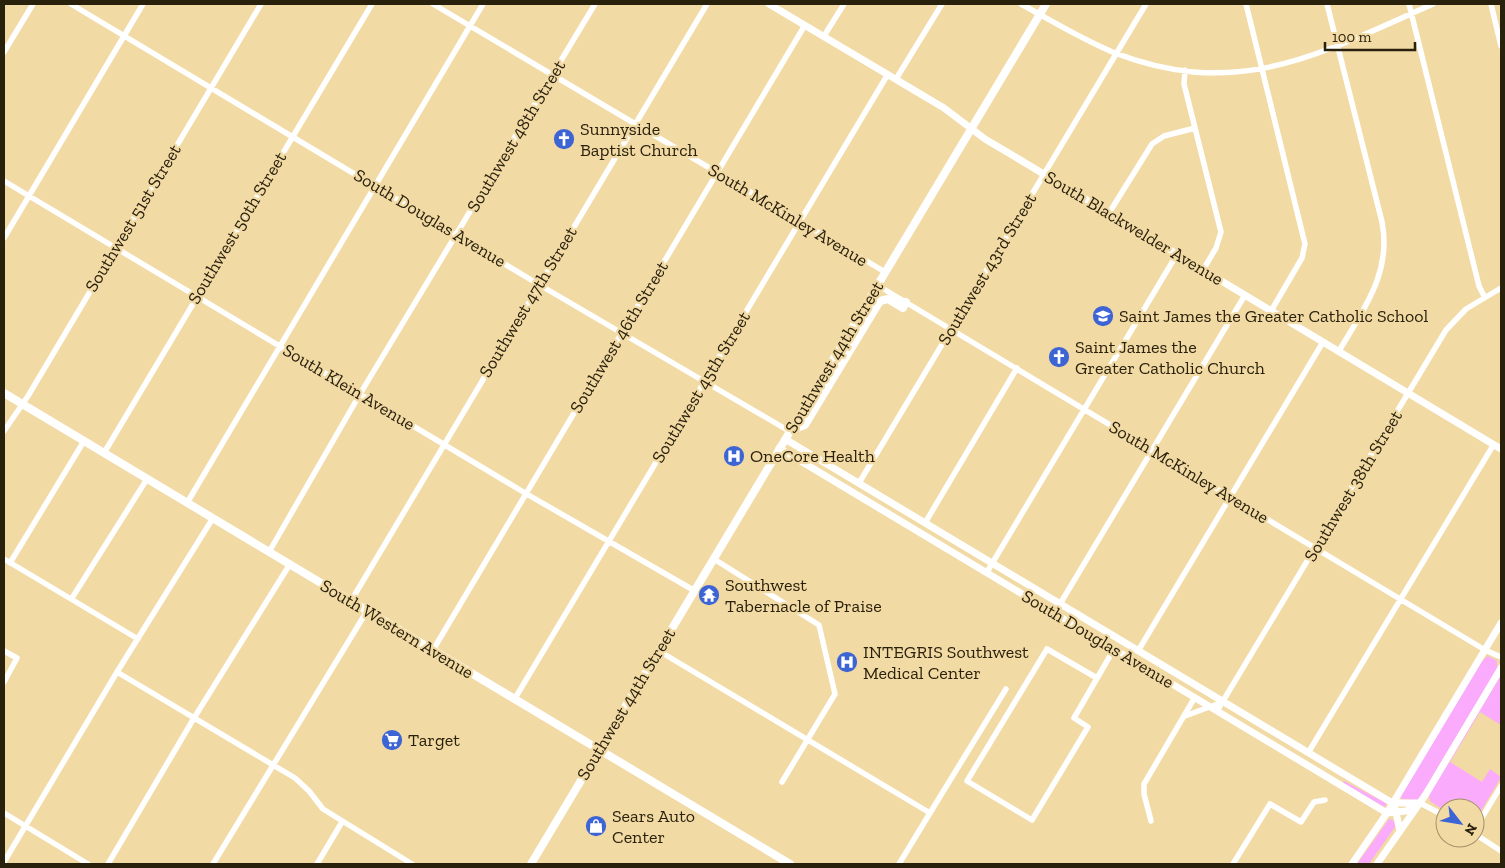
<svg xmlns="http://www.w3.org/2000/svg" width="1505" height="868" viewBox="0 0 1505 868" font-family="'Zilla Slab',serif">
<rect width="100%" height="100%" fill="#f2daa5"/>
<path fill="#faabfb" d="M1488,656L1497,661V669L1428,784L1418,800L1402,799L1400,797L1482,661Z
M1501,675V725L1480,712L1450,762L1482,782L1490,769L1501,777L1475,821V808H1445V811L1430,801L1429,795Z
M1344,781L1386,803V805L1384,807L1343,783Z
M1389,819L1394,821L1395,827L1369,864H1357Z"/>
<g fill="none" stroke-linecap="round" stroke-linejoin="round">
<path stroke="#fff" stroke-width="5.5" d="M71,4L538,284L789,431
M433,4L885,272
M1021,4C1052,21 1083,40 1115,53C1240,101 1321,53 1433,4
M1246,4L1305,244L1302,258L1271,311
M1327,4L1382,222C1392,273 1363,310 1339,351
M1409,4L1479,286L1484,296
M1491,4L1501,46
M824,36L844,4
M4,52L33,4
M1185,70L1184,84L1221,232L1216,248L1203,270
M896,79L942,4
M4,181L525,493L695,591
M1109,213L1152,144L1164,136L1195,128
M4,238L143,4
M877,285L1485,650L1501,657
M4,431L28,396L261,4
M104,453L372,4
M859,483L1146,4
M187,503L483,4
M925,523L1017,368
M269,552L360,394L595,4
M4,559L138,639
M714,559L819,625L835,694L782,782
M10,563L84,441
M987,572L1177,254
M72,598L147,479
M351,601L707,4
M1060,604L1245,295
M433,650L805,25
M4,651L17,658L4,682
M659,651L930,813L899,864
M1138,651L1323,342
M117,672L295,778L309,791L323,809L412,864
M1097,678L1047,649L967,781L1032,820L1088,727L1074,718L1114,649
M514,700L888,74
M1217,711L1446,330L1466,309L1501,288
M1185,716L1223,702
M1308,753L1494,444
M1420,803L1445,816
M4,813L88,864
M930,813L1006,689
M1151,821L1144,794V784L1195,697
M1475,829L1501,786
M1475,834L1501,851
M4,862L117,672L213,518
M108,864L194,718L290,564
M213,864L367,611
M317,864L342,822
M1233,864L1270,804L1301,822L1314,802L1325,800"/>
<path stroke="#fff" stroke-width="7" d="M769,4L944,108L985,139L1012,155L1501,449
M785,439L1389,801L1393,803H1420
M779,448L1387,813L1406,811L1420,803
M1395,808L1400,831
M1352,864L1387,813L1501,623
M1377,864L1426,794L1501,668"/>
<path stroke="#fff" stroke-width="8" d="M4,393L790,864
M789,431L805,425L880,301L888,299L903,308L906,302
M531,864L1046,4"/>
</g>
<defs>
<g id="church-disc" transform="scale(1.125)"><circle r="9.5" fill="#3d64d5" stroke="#f2daa5"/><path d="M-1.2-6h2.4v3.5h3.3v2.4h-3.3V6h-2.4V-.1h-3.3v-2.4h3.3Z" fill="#fff"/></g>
<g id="school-disc" transform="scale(1.125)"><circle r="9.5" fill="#3d64d5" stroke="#f2daa5"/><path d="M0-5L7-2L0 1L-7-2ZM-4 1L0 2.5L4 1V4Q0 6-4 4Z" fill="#fff"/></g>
<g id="hospital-disc" transform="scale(1.125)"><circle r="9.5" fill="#3d64d5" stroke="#f2daa5"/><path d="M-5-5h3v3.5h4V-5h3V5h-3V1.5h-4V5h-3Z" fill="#fff"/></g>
<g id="temple-disc" transform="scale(1.125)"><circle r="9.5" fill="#3d64d5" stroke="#f2daa5"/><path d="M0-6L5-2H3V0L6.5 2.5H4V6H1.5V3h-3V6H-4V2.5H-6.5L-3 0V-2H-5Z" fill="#fff"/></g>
<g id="supermarket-disc" transform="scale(1.125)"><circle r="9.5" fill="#3d64d5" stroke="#f2daa5"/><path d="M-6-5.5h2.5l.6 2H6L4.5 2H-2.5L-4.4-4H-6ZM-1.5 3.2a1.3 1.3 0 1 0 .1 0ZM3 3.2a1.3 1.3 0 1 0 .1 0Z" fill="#fff"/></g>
<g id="shop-disc" transform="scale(1.125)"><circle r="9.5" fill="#3d64d5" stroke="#f2daa5"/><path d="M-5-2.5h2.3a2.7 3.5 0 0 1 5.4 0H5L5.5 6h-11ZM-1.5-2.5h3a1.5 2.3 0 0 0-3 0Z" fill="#fff"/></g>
</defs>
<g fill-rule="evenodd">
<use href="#church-disc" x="564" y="139"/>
<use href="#school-disc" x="1103" y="316"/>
<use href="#church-disc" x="1059" y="357"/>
<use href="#hospital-disc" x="734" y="456"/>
<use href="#temple-disc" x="709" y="595"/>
<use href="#hospital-disc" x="847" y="662"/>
<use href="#supermarket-disc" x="392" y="740"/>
<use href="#shop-disc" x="596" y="826"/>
</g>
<g text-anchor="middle" stroke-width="4.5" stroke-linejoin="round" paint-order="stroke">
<g font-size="18" fill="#2a210c" stroke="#f2daa5" text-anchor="start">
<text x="580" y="135">Sunnyside<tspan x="580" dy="21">Baptist Church</tspan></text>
<text x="1119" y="322">Saint James the Greater Catholic School</text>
<text x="1075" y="353">Saint James the<tspan x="1075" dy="21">Greater Catholic Church</tspan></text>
<text x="750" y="462">OneCore Health</text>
<text x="725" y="591">Southwest<tspan x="725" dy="21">Tabernacle of Praise</tspan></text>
<text x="863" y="658">INTEGRIS Southwest<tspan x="863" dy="21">Medical Center</tspan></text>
<text x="408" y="746">Target</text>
<text x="612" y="822">Sears Auto<tspan x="612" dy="21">Center</tspan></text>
</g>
<g font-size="18" fill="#2a210c" stroke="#f2daa5">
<text transform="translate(516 136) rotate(-59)" y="6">Southwest 48th Street</text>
<text transform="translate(788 215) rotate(31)" y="6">South McKinley Avenue</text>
<text transform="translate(133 218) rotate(-59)" y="6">Southwest 51st Street</text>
<text transform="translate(430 218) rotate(31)" y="6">South Douglas Avenue</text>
<text transform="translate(237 228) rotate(-59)" y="6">Southwest 50th Street</text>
<text transform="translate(1134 228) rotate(31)" y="6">South Blackwelder Avenue</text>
<text transform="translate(987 269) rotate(-59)" y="6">Southwest 43rd Street</text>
<text transform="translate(528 302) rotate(-59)" y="6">Southwest 47th Street</text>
<text transform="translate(619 337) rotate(-59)" y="6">Southwest 46th Street</text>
<text transform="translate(834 357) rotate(-59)" y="6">Southwest 44th Street</text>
<text transform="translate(349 387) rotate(31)" y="6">South Klein Avenue</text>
<text transform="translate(701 387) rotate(-59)" y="6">Southwest 45th Street</text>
<text transform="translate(1189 472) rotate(31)" y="6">South McKinley Avenue</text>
<text transform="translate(1353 486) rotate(-59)" y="6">Southwest 38th Street</text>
<text transform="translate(397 629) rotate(31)" y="6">South Western Avenue</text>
<text transform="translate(1098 639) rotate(31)" y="6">South Douglas Avenue</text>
<text transform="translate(626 704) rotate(-59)" y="6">Southwest 44th Street</text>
</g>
</g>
<rect width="1505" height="868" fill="none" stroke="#2a210c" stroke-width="10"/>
<g transform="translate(1460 823) rotate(121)"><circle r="24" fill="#f2daa5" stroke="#a29068"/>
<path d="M0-4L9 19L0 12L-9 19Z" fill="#3d64d5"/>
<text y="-8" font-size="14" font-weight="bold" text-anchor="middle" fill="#2a210c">N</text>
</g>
<path d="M1325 42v8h90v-8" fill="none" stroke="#2a210c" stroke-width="2.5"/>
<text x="1332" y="42" font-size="15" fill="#2a210c" stroke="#f2daa5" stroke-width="4" paint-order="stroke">100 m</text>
</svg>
